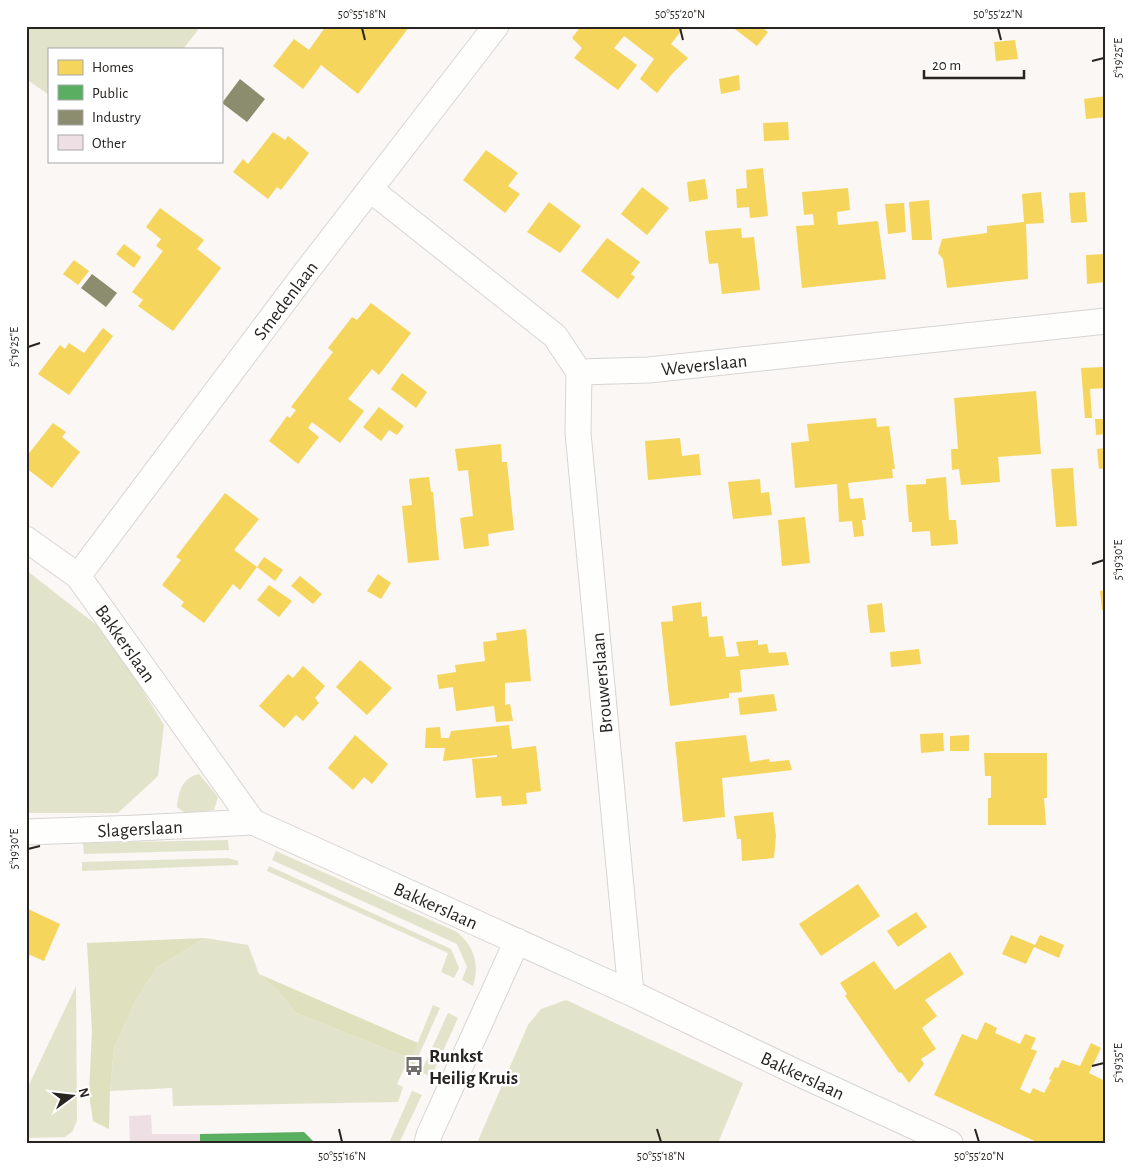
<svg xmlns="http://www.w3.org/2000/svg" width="1132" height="1169" viewBox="0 0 1132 1169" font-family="'Alegreya Sans',sans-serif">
<rect width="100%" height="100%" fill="#faf7f4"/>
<path fill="#e2e3cb" d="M26,26H201L183,49H49V95L26,79Z
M26,570L108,634L164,725L158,776L118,813H26Z
M199,774L218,797L214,810L185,813L177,807C179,790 182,778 199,774Z
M228,840L229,850L84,854L83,843Z
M276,851L457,932C474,946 480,965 473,986L462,980L467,967L457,944L272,860Z
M228,858L238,861V865L82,871V862Z
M269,866L451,949L459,968L454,978L441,972L448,953L267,871Z
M205,938L248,945L259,974L279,992L296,1013L411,1059L433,1005L440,1008L414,1066L405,1067L397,1084L403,1087L398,1102L173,1106L172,1088L110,1091L114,1048L136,1000L157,967Z
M76,986L77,1120L73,1131L65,1137L29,1138L28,1143H26V1091Z
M566,1000L743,1083L718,1143H477L528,1025L541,1009Z
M448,1013L458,1018L431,1077L421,1072Z
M412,1091L422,1095L399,1143H389Z"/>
<path fill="#dfe0be" d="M205,938L157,967L136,1000L114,1048L110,1091L109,1129L93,1121L89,1093L92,1031L87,943Z
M259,974L418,1043L411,1059L296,1013L279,992Z"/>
<path fill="#f6d55c" d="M326,26H410L358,94L321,65L303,89L273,66L294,39L309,50Z
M581,26H685L671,44L688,58L672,74L657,93L640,79L654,59L624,36L614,48L637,65L618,90L574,58L582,48L572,38Z
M731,26H760L768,32L757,46Z
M1015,40L1018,59L996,61L994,42Z
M739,75L740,90L721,94L719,79Z
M1106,96V117L1086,119L1084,99Z
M788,122L789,140L764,141L763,123Z
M273,132L285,140L288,136L309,153L281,190L277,187L268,199L233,172L243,159L248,164Z
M486,150L518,173L508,186L520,194L505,213L463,180Z
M763,168L768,216L750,218L749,207L737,208L736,189L747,188L746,170Z
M705,179L708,199L689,202L687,182Z
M642,187L669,208L647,235L621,214Z
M848,188L850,210L837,212L838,225L878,221L886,279L802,288L796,226L814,225L813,214L804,215L802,192Z
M1041,192L1044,223L1026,224L1028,279L947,288L943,259L938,253L942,239L987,233V226L1024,222L1022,194Z
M1085,192L1087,222L1071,223L1069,193Z
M929,200L932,240H912L909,202Z
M549,202L581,226L560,253L527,232Z
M904,203L906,232L888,234L885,204Z
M160,208L204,240L197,249L221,268L173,331L138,306L143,300L132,292L163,251L156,246L161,239L146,227Z
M741,228L742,238L754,237L760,290L722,294L718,263L709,264L705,231Z
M607,238L640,262L631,274L635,277L618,299L581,271Z
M124,244L141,257L134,268L116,254Z
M1106,254V282L1087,284L1086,255Z
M74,260L89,271L78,285L63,274Z
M371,303L411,333L379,375L372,369L348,399L364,411L340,443L312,422L308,428L319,437L298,464L269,441L287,416L290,418L296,410L291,407L333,352L328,348L352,317L357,320Z
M103,328L113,336L69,395L38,374L60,345L65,349L69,343L84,353Z
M1104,367L1106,388L1090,389L1092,418H1085L1081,368Z
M402,373L427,392L416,408L391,389Z
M1036,391L1041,454L998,457L1000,482L961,485L959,469L952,470L951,449H958L954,398Z
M379,407L404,426L397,435L389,430L381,441L363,427Z
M876,418L877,427L889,426L895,469H892L893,478L848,483L850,499L863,498L866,520H862L864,536L854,537L852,521L839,522L837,484L795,488L791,443L809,441L807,424Z
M1095,419H1106V434L1096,435Z
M53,423L66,432L62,437L80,452L52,488L26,468V457Z
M680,438L682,456L699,454L701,475L648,480L645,441Z
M501,444L502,462H507L514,530L488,534L489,546L464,549L460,518L473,516L468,470L458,471L455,449Z
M1106,448V468L1099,469L1097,449Z
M1073,468L1077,526L1056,527L1051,469Z
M429,477L431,492H433L439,560L408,563L402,506L412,505L409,479Z
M946,477L949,520H956L958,544L931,546L930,531L912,532V522H909L906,485L926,484V479Z
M760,479L761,493L769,492L772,515L733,519L728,482Z
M225,493L259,519L234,550L257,567L240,590L233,584L204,623L181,606L184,602L162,585L181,560L176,557Z
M805,517L810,563L782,566L778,520Z
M264,557L283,570L275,581L257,567Z
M378,574L391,583L381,599L367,591Z
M300,576L322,594L313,604L291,586Z
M269,585L292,601L279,617L257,600Z
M1106,590V609L1102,610L1100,591Z
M701,602L702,617L707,616L709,637L723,636L726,657L739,656L736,642L758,640V645L767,644L769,653L786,652L789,665L740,670L742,692L729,693V698L670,706L661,622L673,621L672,606Z
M882,603L885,632L870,633L867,605Z
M526,629L531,681L505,683V705L510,704L513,721L496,722L494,706L456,711L453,687L439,689L437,675L456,672L455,665L485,661L483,642L497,640L496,633Z
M919,649L921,664L891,667L890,652Z
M360,660L392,688L367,715L336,687Z
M303,666L325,686L315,698L319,703L303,721L296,715L284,728L259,706L288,674L293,678Z
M774,694L777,711L740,715L738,698Z
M509,725L512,749L536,746L541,791L526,793L527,804L502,806L501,796L476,798L472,759L497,757V755L443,761L445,748H425L426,728L440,727L441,738H449L451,731Z
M943,733L944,751L921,753L920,734Z
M355,735L388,764L372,784L364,777L353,790L328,768Z
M746,735L750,762L769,759L770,762L789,760L792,770L722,778L725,817L683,822L675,742Z
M969,735V751H950V736Z
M984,753H1047V798H1044L1046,825H988V798H991V776H985Z
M773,812L776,836L774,858L742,861L741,839H737L734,816Z
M858,884L880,916L821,956L799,924Z
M28,909L60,924L44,961L30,955L26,963V914Z
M916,912L927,927L898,947L887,931Z
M1011,935L1035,945L1040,935L1064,945L1059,958L1034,947L1026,964L1002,954Z
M950,952L964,974L925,1000L937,1016L922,1028L936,1049L921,1059L924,1064L909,1083L901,1072L899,1073L845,996L847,994L840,983L874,961L895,990Z
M985,1022L997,1028L995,1033L1020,1044L1025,1034L1036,1038L1031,1049L1037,1051L1020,1089L1030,1094L1033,1088L1044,1093L1051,1080L1049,1079L1055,1067L1058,1068L1062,1060L1080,1066L1091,1043L1101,1048L1089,1073L1103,1080L1104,1077H1106V1143H1039L934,1095L962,1034L977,1040Z"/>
<path fill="#5aae61" d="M304,1132L315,1143H200V1134Z"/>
<path fill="#8c8c6e" d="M240,79L265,99L247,122L222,103Z
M92,274L117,293L106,307L81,288Z"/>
<path fill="#eddfe3" d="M151,1115L152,1134H200V1143H130L129,1116Z"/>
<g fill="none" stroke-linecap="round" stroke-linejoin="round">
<g stroke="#d7d5d2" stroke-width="27">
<path id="street" d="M371,190L555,336L579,372L649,370L1106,321
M579,372L578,433L631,993
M26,539L78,576L253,822L631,993L800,1074L950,1143
M78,576L306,272L496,26
M26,832L138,828L253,822
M427,1143L429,1135L517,941"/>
</g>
<use href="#street" stroke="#fefefd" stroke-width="25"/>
</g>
<path fill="none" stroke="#272422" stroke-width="2" d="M362,28L365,40M680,28L683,40M998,28L1001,40M1092,61L1104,58M28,347L40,343M1092,564L1104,560M28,849L40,846M1092,1066L1104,1063M339,1129L342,1142M657,1129L661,1142M975,1129L979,1142"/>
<defs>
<g id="bus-bare" transform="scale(1.5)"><path d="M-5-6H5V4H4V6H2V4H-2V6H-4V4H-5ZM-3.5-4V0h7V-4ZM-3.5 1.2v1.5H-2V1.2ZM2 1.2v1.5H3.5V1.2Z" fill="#716e6c" stroke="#fff" stroke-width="2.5" paint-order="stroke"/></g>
</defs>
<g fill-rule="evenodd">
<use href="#bus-bare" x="414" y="1066"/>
</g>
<g text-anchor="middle" stroke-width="5" stroke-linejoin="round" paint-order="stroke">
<g font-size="19" fill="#272422" stroke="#fff">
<text transform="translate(285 300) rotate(-53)" y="7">Smedenlaan</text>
<text transform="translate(704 364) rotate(-6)" y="7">Weverslaan</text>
<text transform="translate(126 643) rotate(55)" y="7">Bakkerslaan</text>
<text transform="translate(601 683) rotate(-95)" y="7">Brouwerslaan</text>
<text transform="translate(140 828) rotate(-3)" y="7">Slagerslaan</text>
<text transform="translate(436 905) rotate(24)" y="7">Bakkerslaan</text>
<text transform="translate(803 1075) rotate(25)" y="7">Bakkerslaan</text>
</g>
<g font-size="19" font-weight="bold" fill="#272422" stroke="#fff" text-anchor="start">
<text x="429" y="1062">Runkst<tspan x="429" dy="22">Heilig Kruis</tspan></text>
</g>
</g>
<rect width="1132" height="1169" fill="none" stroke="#ffffff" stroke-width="55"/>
<rect x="48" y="48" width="175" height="115" fill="#ffffff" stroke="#a9a7a7"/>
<rect x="58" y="60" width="25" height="15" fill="#f6d55c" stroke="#a9a7a7"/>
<text x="92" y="72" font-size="15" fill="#272422">Homes</text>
<rect x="58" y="85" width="25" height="15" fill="#5aae61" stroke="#a9a7a7"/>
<text x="92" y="98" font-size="15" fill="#272422">Public</text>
<rect x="58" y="110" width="25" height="15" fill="#8c8c6e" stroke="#a9a7a7"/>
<text x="92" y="122" font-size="15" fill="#272422">Industry</text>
<rect x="58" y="135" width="25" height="15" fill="#eddfe3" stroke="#a9a7a7"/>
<text x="92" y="148" font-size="15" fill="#272422">Other</text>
<g transform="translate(72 1096) rotate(75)" stroke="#ffffff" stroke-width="4" paint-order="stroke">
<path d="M0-4L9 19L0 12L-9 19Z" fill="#272422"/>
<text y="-8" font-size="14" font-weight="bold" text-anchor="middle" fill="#272422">N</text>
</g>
<path d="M924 70v8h100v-8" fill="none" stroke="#272422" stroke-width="2.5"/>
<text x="932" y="70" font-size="15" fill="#272422" stroke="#ffffff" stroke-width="4" paint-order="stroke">20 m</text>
<rect x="28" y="28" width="1076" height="1114" fill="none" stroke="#272422" stroke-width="2"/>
<g font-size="12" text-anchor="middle" fill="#272422">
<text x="362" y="18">50°55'18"N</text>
<text x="680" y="18">50°55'20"N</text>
<text x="998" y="18">50°55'22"N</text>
<text transform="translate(1118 58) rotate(-90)" y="4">5°19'25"E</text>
<text transform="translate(14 347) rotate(-90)" y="4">5°19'25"E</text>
<text transform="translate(1118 560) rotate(-90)" y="4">5°19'30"E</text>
<text transform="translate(14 849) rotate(-90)" y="4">5°19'30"E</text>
<text transform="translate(1118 1063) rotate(-90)" y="4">5°19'35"E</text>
<text x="342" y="1160">50°55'16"N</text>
<text x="661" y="1160">50°55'18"N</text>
<text x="979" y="1160">50°55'20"N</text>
</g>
</svg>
